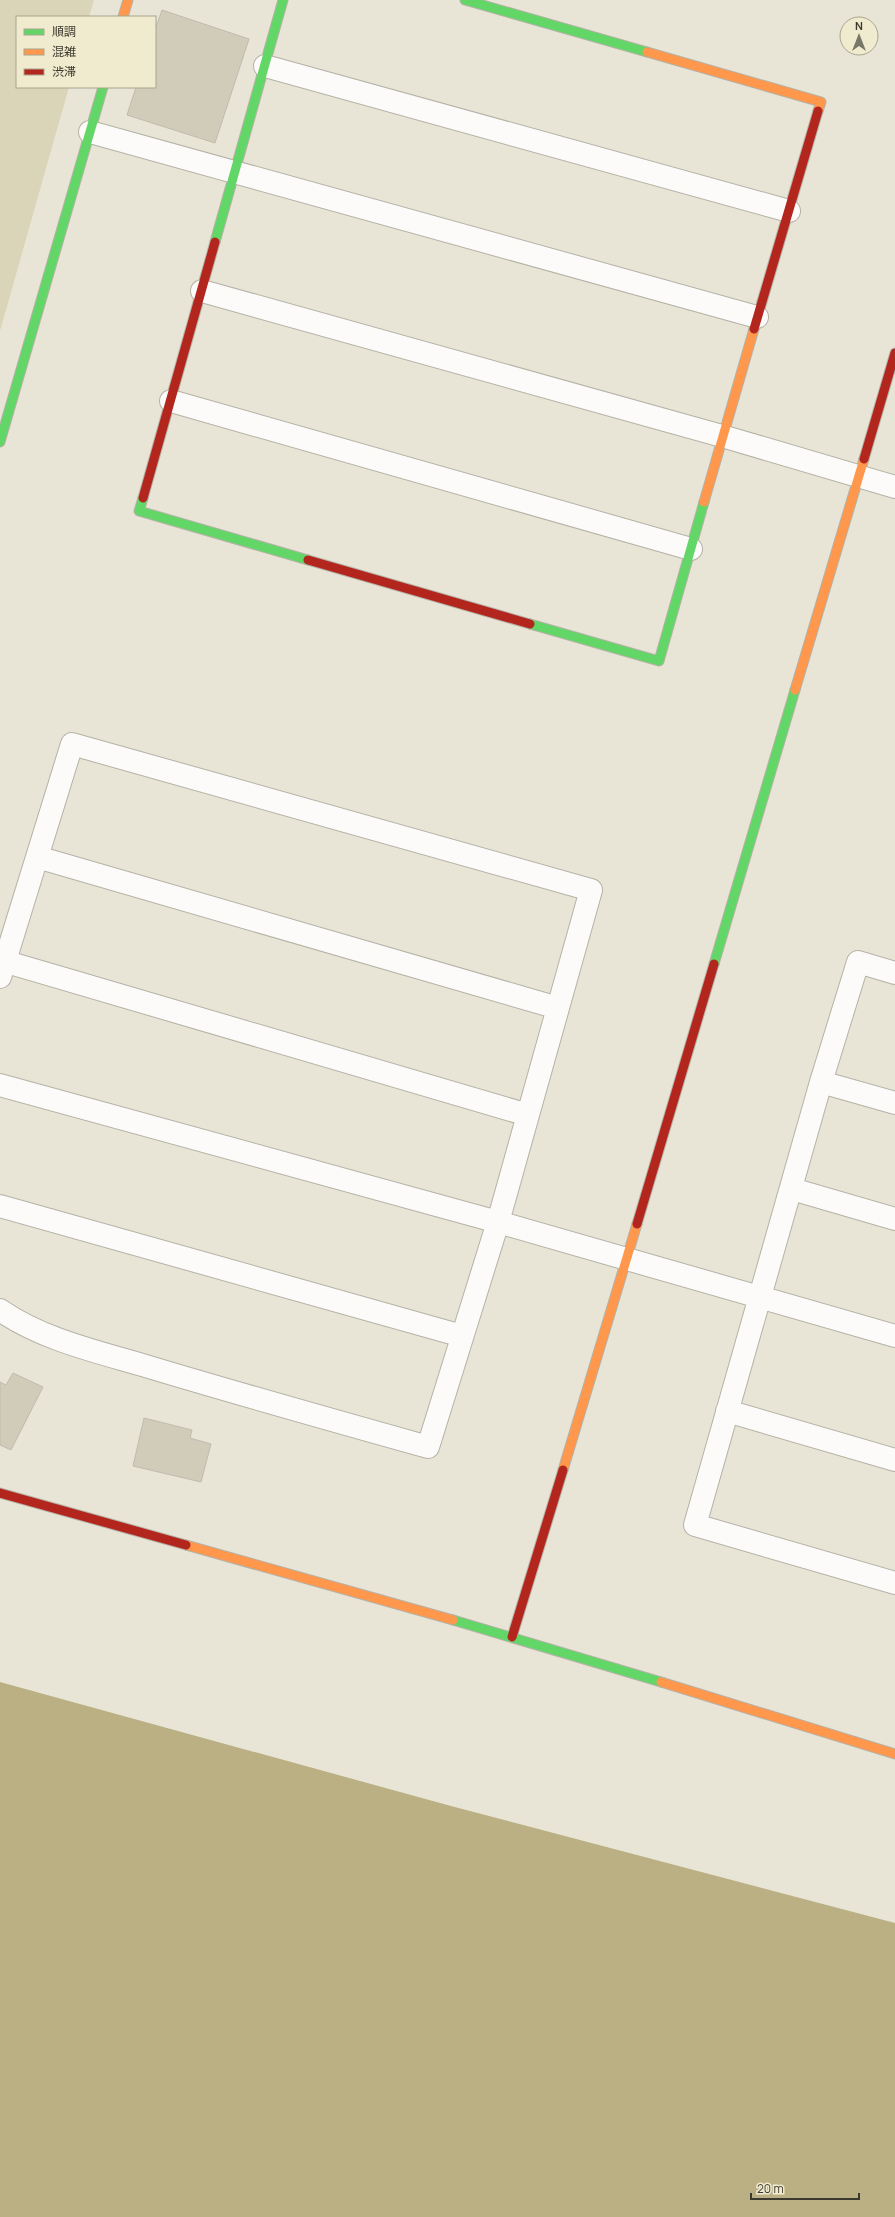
<svg xmlns="http://www.w3.org/2000/svg" width="895" height="2217" viewBox="0 0 895 2217" font-family="Manrope,'Noto Sans JP',sans-serif">
<rect width="100%" height="100%" fill="#e8e5d6"/>
<path fill="#dad4b8" d="M0,0H94L89,17H17V87H69L0,331Z"/>
<path fill="#bab083" d="M0,1682L451,1806L895,1923V2217H0Z"/>
<path fill="#d0ccb9" stroke="#bfbcb0" d="M162,10L249,39L215,143L127,115L136,87H155V30Z
M13,1373L43,1387L11,1450L0,1445V1382L6,1385Z
M144,1418L192,1430L190,1438L211,1444L201,1482L133,1466Z"/>
<g fill="none" stroke-linecap="round" stroke-linejoin="round">
<g stroke="#b5b2a7" stroke-width="24">
<path id="street" d="M265,66L789,211
M90,132L757,317
M202,291L722,436L895,487
M171,401L691,549
M37,857L558,1008
M0,960L528,1115
M895,973L858,962L821,1082L695,1525L895,1583
M0,977L72,744L591,890L498,1222L428,1447C335,1421 242,1395 149,1367C99,1352 43,1340 0,1310
M821,1082L895,1103
M0,1085L498,1222L895,1336
M792,1189L895,1219
M0,1206L462,1336
M727,1411L895,1460"/>
</g>
<g stroke="#b5b2a7" stroke-width="11">
<path id="fast" d="M465,0L647,52
M215,242L283,0
M0,442L103,87
M143,498L139,511L308,560
M530,624L659,661L704,502
M714,964L795,690
M453,1620L661,1682"/>
</g>
<g stroke="#b5b2a7" stroke-width="11">
<path id="slow" d="M123,17L128,0
M647,52L821,102L818,111
M704,502L754,329
M795,690L864,459
M563,1470L637,1224
M186,1545L453,1620
M661,1682L895,1754"/>
</g>
<g stroke="#b5b2a7" stroke-width="11">
<path id="jam" d="M754,329L818,111
M864,459L895,353
M143,498L215,242
M308,560L530,624
M637,1224L714,964
M0,1493L186,1545
M512,1637L563,1470"/>
</g>
<use href="#street" stroke="#fcfbf9" stroke-width="22"/>
<use href="#fast" stroke="#63d668" stroke-width="9"/>
<use href="#slow" stroke="#ff974d" stroke-width="9"/>
<use href="#jam" stroke="#b3261e" stroke-width="9"/>
</g>
<rect x="16" y="16" width="140" height="72" fill="#f0eace" stroke="#a8a48e"/>
<rect x="24" y="29" width="20" height="6" fill="#63d668" stroke="#a8a48e"/>
<text x="52" y="36" font-size="12" fill="#3c3a2e">順調</text>
<rect x="24" y="49" width="20" height="6" fill="#ff974d" stroke="#a8a48e"/>
<text x="52" y="56" font-size="12" fill="#3c3a2e">混雑</text>
<rect x="24" y="69" width="20" height="6" fill="#b3261e" stroke="#a8a48e"/>
<text x="52" y="76" font-size="12" fill="#3c3a2e">渋滞</text>
<g transform="translate(859 36)"><circle r="19" fill="#f0eace" stroke="#a8a48e"/>
<path d="M0-3L7 15L0 10L-7 15Z" fill="#787669"/>
<text y="-6" font-size="11" font-weight="bold" text-anchor="middle" fill="#3c3a2e">N</text>
</g>
<path d="M751 2193v6h108v-6" fill="none" stroke="#3c3a2e" stroke-width="2"/>
<text x="757" y="2193" font-size="12" fill="#3c3a2e" stroke="#f0eace" stroke-width="3" paint-order="stroke">20 m</text>
</svg>
